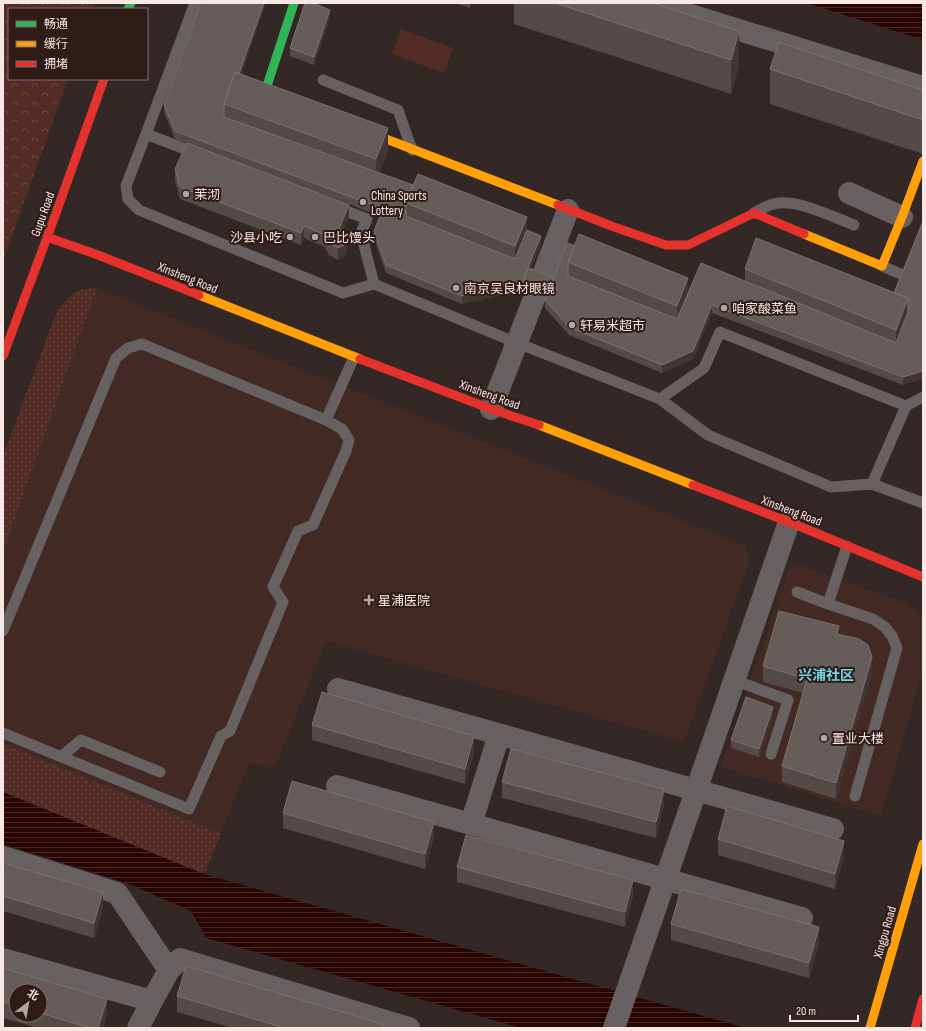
<svg xmlns="http://www.w3.org/2000/svg" width="926" height="1031" viewBox="0 0 926 1031" font-family="'Sofia Sans Condensed','Noto Sans SC',sans-serif">
<defs>
<pattern id="grass-dots" width="8" height="8" patternUnits="userSpaceOnUse"><rect width="8" height="8" fill="#532c26"/><path d="M2 2h.1M6 6h.1" fill="none" stroke="#6c4b45" stroke-width="1.8" stroke-linecap="round"/></pattern>
<pattern id="park-crowns" width="20" height="18" patternUnits="userSpaceOnUse"><rect width="20" height="18" fill="#532c26"/><path d="M2 6a3 3 0 1 1 6 0M12 15a3 3 0 1 1 6 0" fill="none" stroke="#6c4b45"/></pattern>
<pattern id="water-rules" width="6" height="5" patternUnits="userSpaceOnUse"><rect width="6" height="5" fill="#290503"/><path d="M0 2.5h6" fill="none" stroke="#492928"/></pattern>
</defs>
<rect width="100%" height="100%" fill="#332826"/>
<path fill="#432a25" d="M97,288L746,546L750,560L684,742L326,641L276,765L249,764L204,874L3,792V552Z
M791,562L908,604L920,614L923,619V670L881,816L721,767Z"/>
<path fill="url(#grass-dots)" d="M97,288L3,552V456L57,311C71,293 74,289 97,288Z
M3,744L221,834L204,874L3,792Z"/>
<path fill="url(#park-crowns)" d="M3,3H95L93,9H9V79H68L3,261Z"/>
<path fill="#532c26" d="M401,29L453,48L444,73L392,54Z"/>
<path fill="url(#water-rules)" d="M807,3H923V40Z
M3,792L204,874L746,1028H521L206,938L191,911L129,884L3,844Z"/>
<g fill="none" stroke-linecap="round" stroke-linejoin="round">
<path stroke="#676161" stroke-width="11" d="M195,3L146,134L126,186L128,199L139,210L343,293L374,284L517,343L660,399L708,435L831,487L872,484L906,406L923,397
M323,80L398,110L412,150
M146,134L198,154
M335,207L367,219L361,233L374,284
M754,213C760,210 767,205 774,204C796,198 833,217 854,225
M882,266L903,275
M660,399L704,368L720,332L906,406
M326,420L354,357
M872,484L923,503
M797,592L828,604L873,619L885,627L892,636L897,648L855,796
M828,604L847,546
M3,631L116,358L128,348L142,344L326,420L342,429L349,440L346,451L313,525L298,531L273,587L283,602L230,731L221,736L189,809L3,733
M734,680L788,700L771,754
M61,757L81,740L160,772"/>
<path stroke="#676161" stroke-width="22" d="M652,3L923,87
M849,193L902,217
M542,277L568,210
M491,409L537,291
M338,689C503,736 668,781 833,829
M337,786L802,918
M471,824L499,735
M3,857L117,893L169,970
M3,959L152,1001
M138,1028L152,1001L169,970L180,959L409,1028
M614,1028L789,522"/>
<path stroke="#30b455" stroke-width="9" d="M128,9L131,3
M285,100L265,92L294,3"/>
<path stroke="#ff9f0a" stroke-width="9" d="M360,129L558,205
M804,234L882,266L902,217L923,161
M199,295L360,359
M539,425L693,485
M870,1028L923,844"/>
<path stroke="#e5322d" stroke-width="9" d="M558,205L614,227L666,245H688L754,213L804,234
M47,237L98,255L199,295
M3,356L55,216L104,79
M360,359L491,409L539,425
M693,485L789,522L923,577
M915,1028L923,999"/>
</g>
<path fill="#544b49" fill-rule="evenodd" d="M455,3H471L470,8Z
M514,3H653L739,65L731,94L514,24Z
M330,18L314,65L290,56V48Z
M770,69L923,90V154L770,104Z
M242,74L388,150L379,173L527,230L541,244L531,268L554,278L567,243L688,293L745,282V269L894,293L923,222L903,385L712,313L693,359L662,373L569,335L545,308V300L547,295L523,286L522,290L462,304L386,273L374,239V231L380,216L322,194L349,216L343,231L347,250L344,257L338,260L329,255L325,247L304,238L301,245L180,199L175,181V169L187,143L175,139L164,112V104Z
M839,634L872,672L836,799L782,782V766L803,693L763,682V666Z
M773,715L759,757L731,748V740Z
M312,725L474,752L465,784L312,740Z
M502,782L664,804L656,838L502,798Z
M283,813L434,837L425,869L283,828Z
M718,839L844,856L835,889L718,855Z
M3,863L103,908L94,938L3,911Z
M457,867L633,896L625,927L457,882Z
M671,924L819,943L809,978L671,940Z
M3,968L107,1014L103,1028H38L3,1018ZM16,991H40V1015H16Z
M177,996L383,1028H233L177,1012Z"/>
<path fill="#403634" d="M264,3H266L231,106H228Z
M330,10V18L314,65V57Z
M739,31V65L731,94V60Z
M388,128V150L376,180V159Z
M349,205V216L339,241V229Z
M527,217V238L515,267V246Z
M304,226V238L301,245V233Z
M541,236V244L525,282H523V286L522,290L462,304V296L522,282Z
M347,239V250L344,257L338,260V248Z
M688,278V299L677,327V306Z
M908,298V320L896,351V330Z
M712,305V313L693,359L662,373V365Z
M923,371V379L903,385V377Z
M872,657V672L836,799V783Z
M773,707V715L759,757V749Z
M474,736V752L465,784V769Z
M664,789V804L656,838V822Z
M434,822V837L425,869V854Z
M844,841V856L835,889V874Z
M633,880V896L625,927V912Z
M103,892V908L94,938V923Z
M819,927V943L809,978V963Z
M107,999V1014L103,1028H98Z"/>
<path fill="#665c5a" stroke="#7c726f" d="M201,3H264L239,74L235,72L224,104V117L413,185L406,203V216L515,259L527,230L541,236L522,282L462,296L386,265L374,231L383,209L175,131L164,104Z
M305,3H313L330,10L314,57L290,48Z
M555,3H653L739,31L731,60Z
M779,42L923,90V120L770,69Z
M235,72L388,128L376,159L224,104Z
M187,143L349,205L339,229L344,232L347,239L344,245L338,248L329,243L325,235L304,226L301,233L180,187L175,169Z
M418,174L527,217L515,246L406,203Z
M923,221V371L903,377L712,305L693,351L662,365L569,327L545,300L567,243L575,246L568,262V276L677,319L701,263L896,343L908,312V298L894,293Z
M579,234L688,278L677,306L568,262Z
M756,238L908,298L896,330L745,269Z
M529,268L554,278L548,292L523,282Z
M779,611L839,626L837,634L859,639L868,645L872,657L836,783L782,766L807,679L763,666Z
M322,692L474,736L465,769L312,725Z
M746,697L773,707L759,749L731,740Z
M511,749L664,789L656,822L502,782Z
M292,781L434,822L425,854L283,813Z
M727,806L844,841L835,874L718,839Z
M466,835L633,880L625,912L457,867Z
M3,863L103,892L94,923L3,896Z
M681,889L819,927L809,963L671,924Z
M186,966L383,1024L382,1028H285L177,996Z
M3,968L107,999L98,1028H90L40,1013V991H16V1006L3,1002Z"/>
<g fill="#b2a5a2" stroke="#2f1b17" stroke-width="1.5">
<circle cx="186" cy="194" r="4"/>
<circle cx="363" cy="202" r="4"/>
<circle cx="290" cy="237" r="4"/>
<circle cx="315" cy="237" r="4"/>
<circle cx="456" cy="288" r="4"/>
<circle cx="724" cy="308" r="4"/>
<circle cx="572" cy="325" r="4"/>
<path d="M367 594h4v4h4v4h-4v4h-4v-4h-4v-4h4z"/>
<circle cx="824" cy="738" r="4"/>
</g>
<g text-anchor="middle" stroke-width="4" stroke-linejoin="round" paint-order="stroke">
<g font-size="13" fill="#f7e8e5" stroke="#2f1b17" text-anchor="start">
<text x="194" y="199">茉沏</text>
<text x="371" y="200">China Sports<tspan x="371" dy="15">Lottery</tspan></text>
<text x="282" y="242" text-anchor="end">沙县小吃</text>
<text x="323" y="242">巴比馒头</text>
<text x="464" y="293">南京吴良材眼镜</text>
<text x="732" y="313">咱家酸菜鱼</text>
<text x="580" y="330">轩易米超市</text>
<text x="378" y="605">星浦医院</text>
<text x="832" y="743">置业大楼</text>
</g>
<g font-size="13" fill="#f7e8e5" stroke="#2f1b17">
<text transform="translate(42 214) rotate(-70)" y="5">Gupu Road</text>
<text transform="translate(188 277) rotate(22)" y="5">Xinsheng Road</text>
<text transform="translate(490 394) rotate(20)" y="5">Xinsheng Road</text>
<text transform="translate(792 510) rotate(21)" y="5">Xinsheng Road</text>
<text transform="translate(884 932) rotate(-74)" y="5">Xingpu Road</text>
</g>
<g font-size="14" font-weight="bold" fill="#6ed6e9" stroke="#2f1b17">
<text x="826" y="680">兴浦社区</text>
</g>
</g>
<rect width="926" height="1031" fill="none" stroke="#f7e8e5" stroke-width="8"/>
<rect x="8" y="8" width="140" height="72" fill="#2f1b17" stroke="#7f6d69"/>
<rect x="16" y="21" width="20" height="6" fill="#30b455" stroke="#7f6d69"/>
<text x="44" y="28" font-size="12" fill="#f7e8e5">畅通</text>
<rect x="16" y="41" width="20" height="6" fill="#ff9f0a" stroke="#7f6d69"/>
<text x="44" y="48" font-size="12" fill="#f7e8e5">缓行</text>
<rect x="16" y="61" width="20" height="6" fill="#e5322d" stroke="#7f6d69"/>
<text x="44" y="68" font-size="12" fill="#f7e8e5">拥堵</text>
<g transform="translate(28 1003) rotate(31)"><circle r="19" fill="#2f1b17" stroke="#7f6d69"/>
<path d="M0-3L7 15L0 10L-7 15Z" fill="#b2a5a2"/>
<text y="-6" font-size="11" font-weight="bold" text-anchor="middle" fill="#f7e8e5">北</text>
</g>
<path d="M790 1015v6h68v-6" fill="none" stroke="#f7e8e5" stroke-width="2"/>
<text x="796" y="1015" font-size="12" fill="#f7e8e5" stroke="#2f1b17" stroke-width="3" paint-order="stroke">20 m</text>
</svg>
